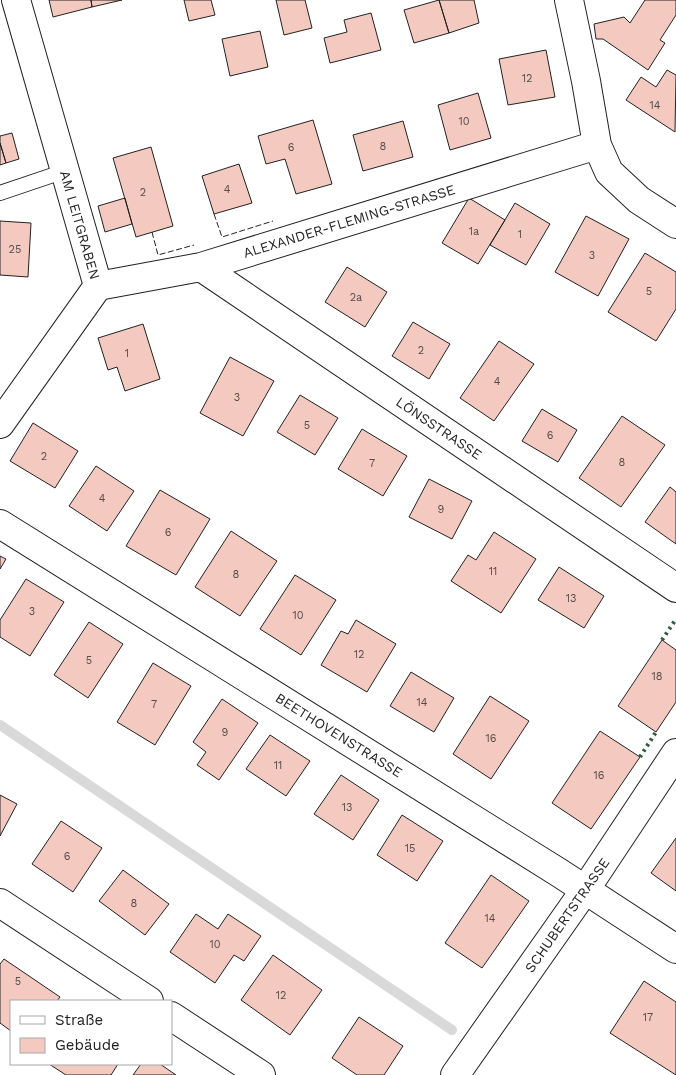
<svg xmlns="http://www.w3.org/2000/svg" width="676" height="1075" viewBox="0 0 676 1075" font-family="'Work Sans',sans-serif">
<rect width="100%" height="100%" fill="#fff"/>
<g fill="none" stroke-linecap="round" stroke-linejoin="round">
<path stroke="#d9d9d9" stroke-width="10" d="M0,725L452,1030"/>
</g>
<path fill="#f3c9c0" stroke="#222" d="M49,0H91L92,7L53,17Z
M91,0H122L92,7Z
M184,0H211L215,15L189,21Z
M276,0H305L312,28L284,35Z
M439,0H474L479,23L449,33Z
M439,0L449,33L414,43L404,10Z
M645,0H676V15L660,40L665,43L648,70L603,39H596L594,24L624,17L630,23Z
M371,13L381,50L330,63L324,38L347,32L344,20Z
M260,31L268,67L230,76L222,39Z
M546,50L555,97L508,105L499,59Z
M667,70L676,75L675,132L626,100L641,77L656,87Z
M478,93L491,138L450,150L438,105Z
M313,120L332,184L296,194L285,159L266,164L258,136Z
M403,121L413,157L363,171L353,135Z
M12,133L19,159L6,163L0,143V136Z
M0,143L6,163L0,165Z
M151,147L173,226L136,237L113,158Z
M239,164L252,203L214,214L202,176Z
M125,198L132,224L105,232L98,206Z
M469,198L505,220L478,264L442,243Z
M515,203L550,224L526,265L490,245Z
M586,216L629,239L598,296L555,272Z
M0,221L31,223L28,277L0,275Z
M645,253L676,272V309L656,341L608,312Z
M347,267L387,292L365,327L325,302Z
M413,322L450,344L429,379L392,356Z
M143,324L160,379L125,391L117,367L108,370L98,338Z
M499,341L534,364L494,421L460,398Z
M230,357L274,381L243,436L200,413Z
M300,395L338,418L315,455L277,432Z
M542,409L577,430L558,462L522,441Z
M622,416L665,445L621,507L579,478Z
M33,423L78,451L55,488L10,461Z
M362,429L407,456L383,496L338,469Z
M96,466L134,491L107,531L69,506Z
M429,479L472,501L452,539L409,517Z
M670,487L676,492V544L645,522Z
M160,490L210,519L176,575L126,546Z
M231,531L277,561L240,616L195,587Z
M494,532L536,559L501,613L451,581L468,555L476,560Z
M0,556L6,559L0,569Z
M559,567L604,596L584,628L538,600Z
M295,575L336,600L301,655L260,629Z
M26,579L64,602L30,656L0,637V620Z
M356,620L396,644L367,692L321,665L341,631L348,634Z
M89,622L123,644L88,698L54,675Z
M662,640L676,650V702L656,732L618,706Z
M153,663L191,686L155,745L117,722Z
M411,672L454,698L434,732L390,706Z
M490,696L529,721L491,779L453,754Z
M222,699L258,723L219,780L197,765L206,752L193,742Z
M600,731L640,757L591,829L552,803Z
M270,735L310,761L286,796L246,769Z
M341,775L379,800L353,840L314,814Z
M0,795L17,804L0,836Z
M402,815L443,841L417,881L377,855Z
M61,821L102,848L73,892L32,864Z
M676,838V891L651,873Z
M123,870L169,904L145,935L99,901Z
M491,875L529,901L482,968L445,943Z
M196,914L218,929L228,914L261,936L244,961L234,955L215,983L170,952Z
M273,955L322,990L290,1035L241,1000Z
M4,959L60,997L57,1001H11V1031L0,1023V964Z
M644,981L676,1002V1075L610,1033Z
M359,1017L403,1046L384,1075H357L332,1058Z
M49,1064H118L111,1075H66Z
M141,1064H160L176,1075H133Z"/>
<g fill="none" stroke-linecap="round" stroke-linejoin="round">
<g stroke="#222" stroke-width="16">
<path id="lane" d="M0,193L65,171"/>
</g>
<g stroke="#222" stroke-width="30">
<path id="street" d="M16,0L98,286
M569,0L586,81L597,145L609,172L639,200L676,224
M201,267L676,588
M98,286L201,267L597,145
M0,424L98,286
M0,524L558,872L676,949
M0,903L149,1001
M171,1016L261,1075
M455,1075L585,890L676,753"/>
</g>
<use href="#lane" stroke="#fff" stroke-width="14"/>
<use href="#street" stroke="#fff" stroke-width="28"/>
<path stroke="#2f5e38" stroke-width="4" stroke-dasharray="2.5 4" stroke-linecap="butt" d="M662,640L676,619
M640,757L656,732"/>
<path stroke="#222" stroke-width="1" stroke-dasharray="6 2.5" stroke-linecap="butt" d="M214,214L222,237L273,221
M152,232L158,255L194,245"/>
</g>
<g text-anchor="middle" stroke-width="4" stroke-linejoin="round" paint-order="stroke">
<g font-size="11" fill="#564c4a">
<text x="527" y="82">12</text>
<text x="655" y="109">14</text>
<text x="464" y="125">10</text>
<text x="383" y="150">8</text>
<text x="291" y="151">6</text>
<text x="227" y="193">4</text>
<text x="143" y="196">2</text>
<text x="474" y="235">1a</text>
<text x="520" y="238">1</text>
<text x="15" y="253">25</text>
<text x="592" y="259">3</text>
<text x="649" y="295">5</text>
<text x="356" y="301">2a</text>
<text x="421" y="354">2</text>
<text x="127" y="357">1</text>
<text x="497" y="385">4</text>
<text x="237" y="401">3</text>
<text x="307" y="429">5</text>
<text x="550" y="439">6</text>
<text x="44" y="460">2</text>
<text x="622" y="466">8</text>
<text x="372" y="467">7</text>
<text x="102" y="502">4</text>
<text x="441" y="513">9</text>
<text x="168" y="536">6</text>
<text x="493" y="575">11</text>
<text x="236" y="578">8</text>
<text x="571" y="602">13</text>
<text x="32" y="615">3</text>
<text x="298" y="619">10</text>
<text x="359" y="658">12</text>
<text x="89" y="664">5</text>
<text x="657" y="680">18</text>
<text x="422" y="706">14</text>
<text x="154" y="708">7</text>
<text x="225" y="736">9</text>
<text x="491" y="742">16</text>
<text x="278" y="769">11</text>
<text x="599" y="779">16</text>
<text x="347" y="811">13</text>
<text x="410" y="852">15</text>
<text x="67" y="860">6</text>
<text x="134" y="907">8</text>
<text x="490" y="922">14</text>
<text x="215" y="948">10</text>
<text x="18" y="985">5</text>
<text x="281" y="999">12</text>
<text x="648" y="1021">17</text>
</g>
<g font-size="14" fill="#222" stroke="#fff">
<text transform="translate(349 221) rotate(-17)" y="5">ALEXANDER-FLEMING-STRASSE</text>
<text transform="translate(80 225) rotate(74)" y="5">AM LEITGRABEN</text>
<text transform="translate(439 428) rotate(34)" y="5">LÖNSSTRASSE</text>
<text transform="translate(339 735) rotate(32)" y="5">BEETHOVENSTRASSE</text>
<text transform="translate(567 915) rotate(-55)" y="5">SCHUBERTSTRASSE</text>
</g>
</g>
<rect x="10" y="1000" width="162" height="65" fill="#ffffff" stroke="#a7a7a7"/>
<rect x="20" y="1016" width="25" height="8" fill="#ffffff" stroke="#a7a7a7"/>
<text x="55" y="1025" font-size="15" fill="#222222">Straße</text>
<rect x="20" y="1038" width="25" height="15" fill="#f3c9c0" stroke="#a7a7a7"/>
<text x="55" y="1050" font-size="15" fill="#222222">Gebäude</text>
</svg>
